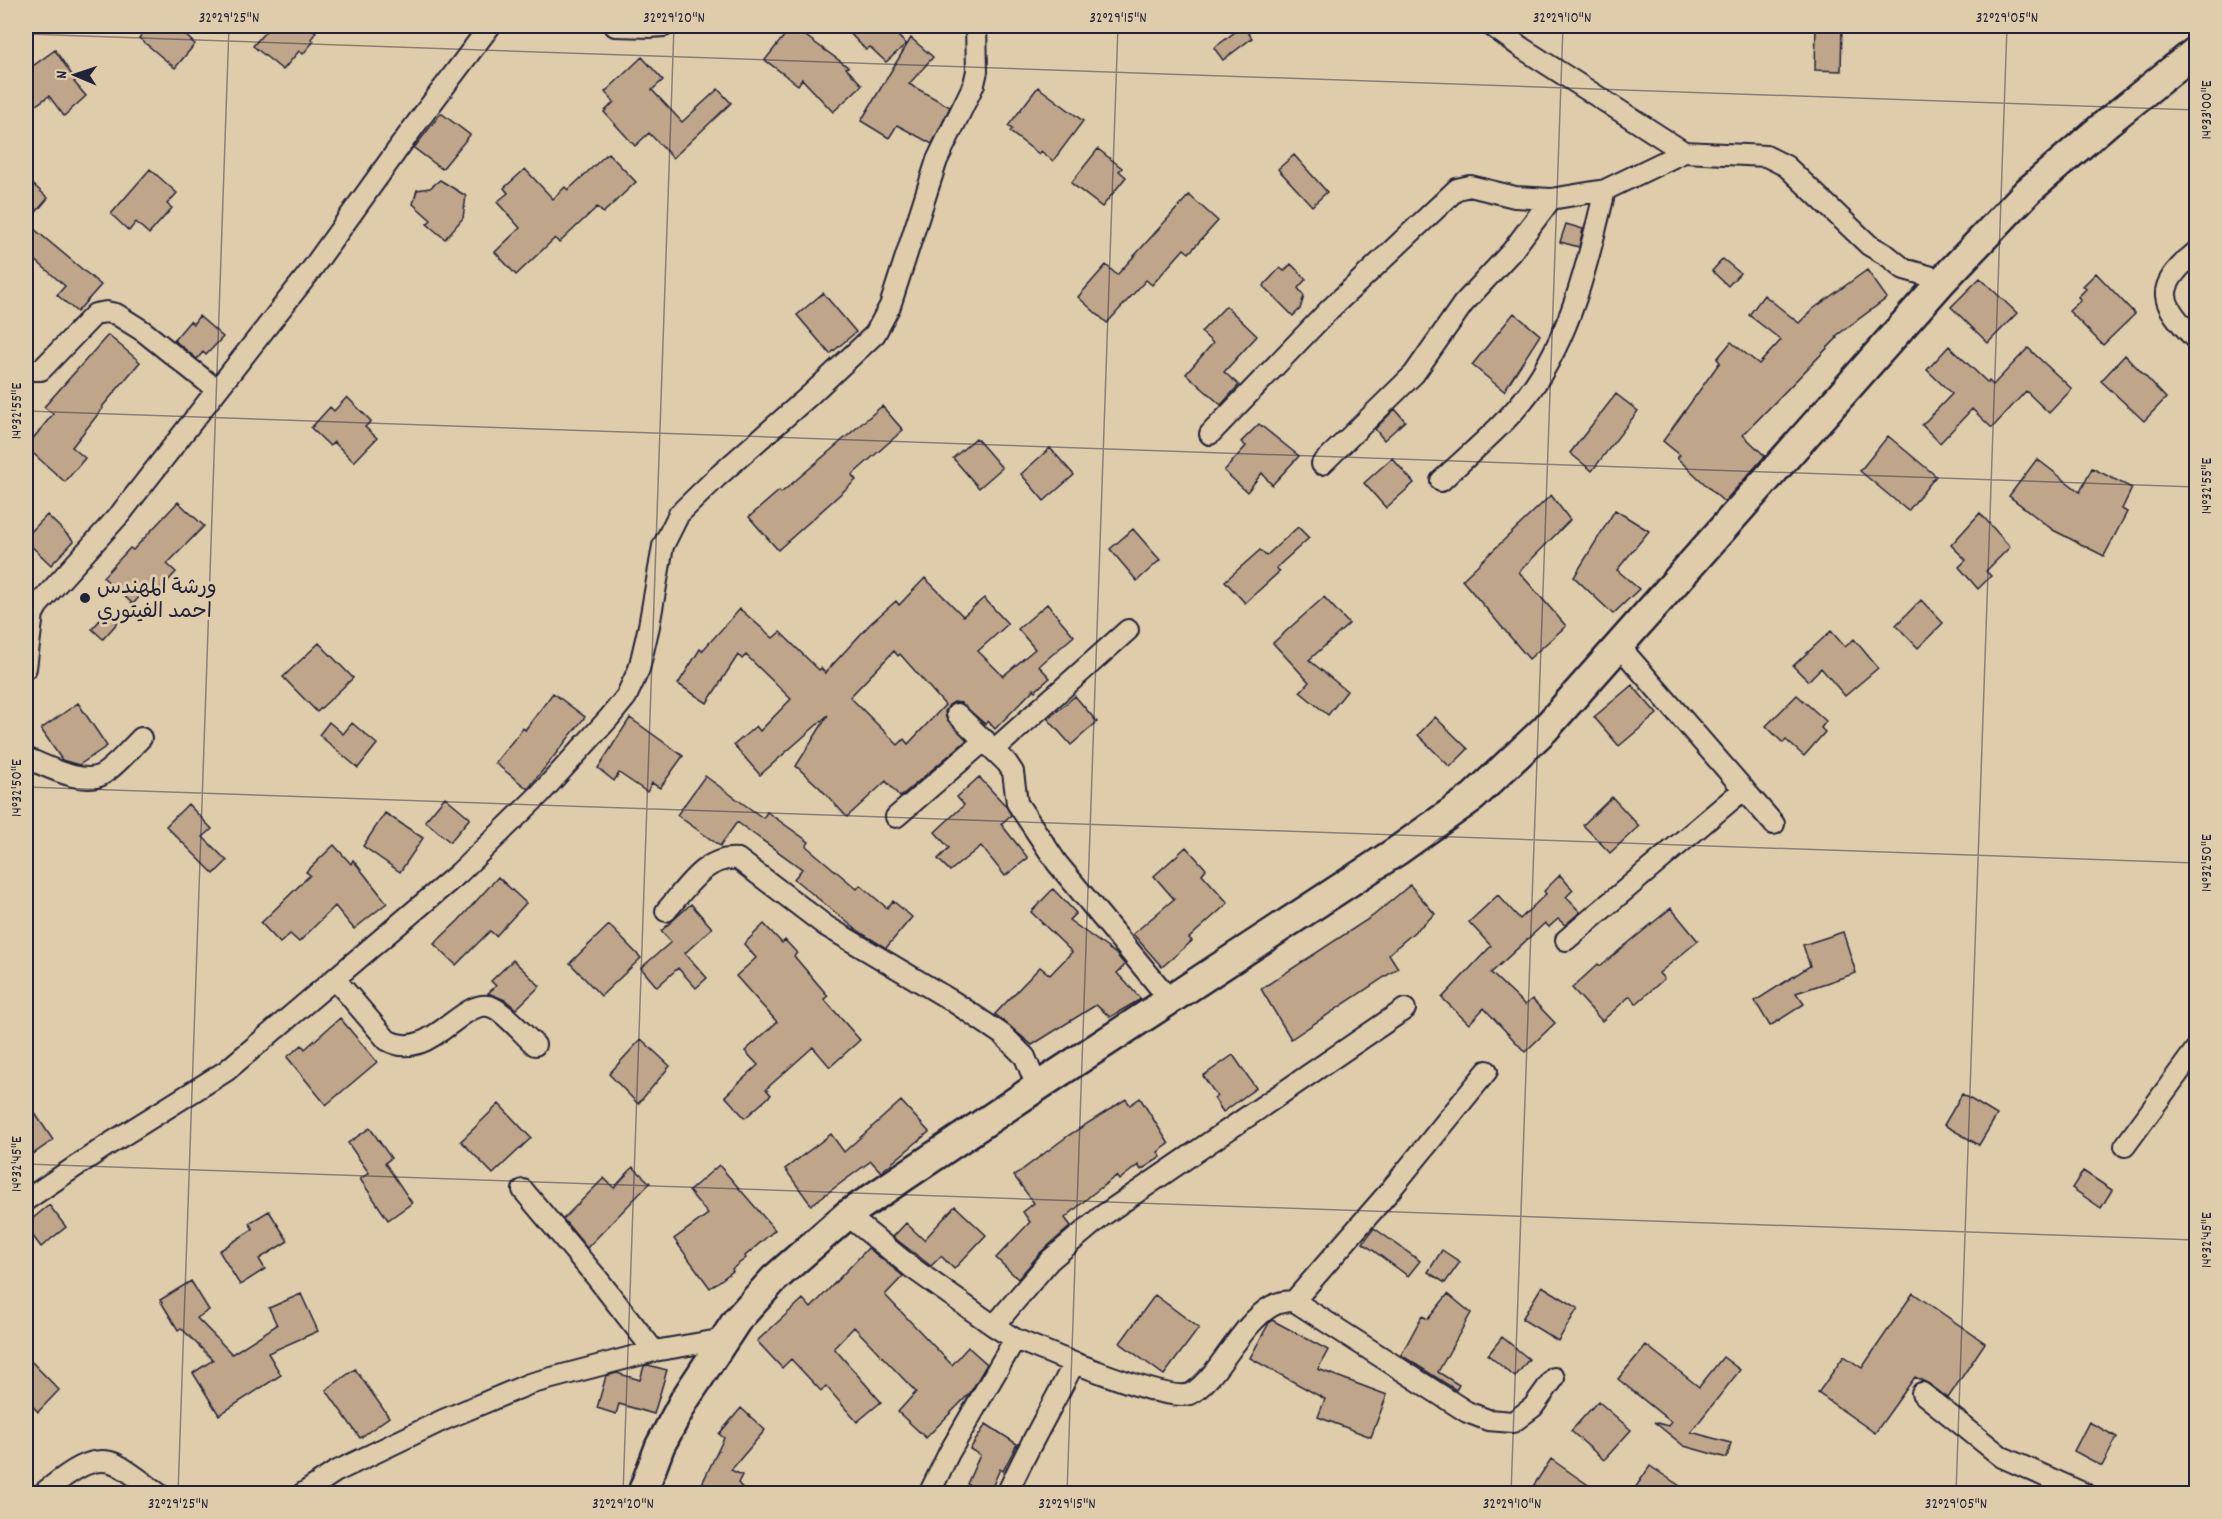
<svg xmlns="http://www.w3.org/2000/svg" width="2222" height="1519" viewBox="0 0 2222 1519" font-family="Dekko,'Playpen Sans Arabic',sans-serif">
<rect width="100%" height="100%" fill="#dfccaa"/>
<filter id="ink" filterUnits="userSpaceOnUse"><feTurbulence type="fractalNoise" baseFrequency=".0167" numOctaves="2"/><feDisplacementMap in="SourceGraphic" scale="12" xChannelSelector="R" yChannelSelector="G"/><feConvolveMatrix kernelMatrix="1 2 1 2 8 2 1 2 1" color-interpolation-filters="sRGB"/></filter>
<g filter="url(#ink)">
<path fill="#bfa589" stroke="#22223b" stroke-width="1.5" fill-rule="evenodd" d="M149,26H188L182,32L195,44L175,68L139,38Z
M270,26H308L316,32L311,39L314,41L303,54L299,51L283,70L253,46Z
M792,26L848,67L846,68L862,85L833,112L802,79L798,85L765,60Z
M843,26H888L906,44L886,62L870,47L866,50Z
M1243,26L1252,38L1223,60L1214,48Z
M1816,26H1842L1841,71L1815,70Z
M911,38L933,57L909,84L950,107L932,144L897,125L889,138L861,121Z
M55,50L76,81L74,82L86,96L64,116L49,96L26,112V71Z
M642,57L663,80L652,90L682,122L718,89L731,103L673,158L649,133L635,146L604,112L614,102L605,92Z
M1038,87L1083,121L1053,161L1041,151L1039,154L1010,132L1012,129L1008,126Z
M441,113L470,135L442,169L414,148Z
M1098,149L1122,168L1119,171L1126,177L1102,207L1071,183Z
M608,153L636,182L603,213L597,207L559,243L555,238L516,275L495,252L520,228L497,202L508,193L504,188L525,169L553,199L565,187L568,190Z
M1294,155L1327,192L1312,206L1278,169Z
M150,169L177,193L167,204L172,208L149,234L136,222L129,231L111,214Z
M26,178L48,198L27,223L101,285L77,312L57,295L65,286L26,252Z
M440,180L466,196L463,218L445,239L427,224L431,220L413,204L417,190L430,188Z
M1189,195L1218,221L1189,253L1184,249L1152,285L1146,280L1107,323L1078,297L1106,265L1117,275Z
M1566,224L1583,229L1579,247L1560,242Z
M1723,259L1740,273L1728,286L1712,271Z
M1291,264L1306,279L1298,288L1304,296L1300,309L1293,316L1263,286L1280,268L1284,271Z
M1867,270L1887,298L1836,336L1837,338L1743,435L1765,456L1724,502L1677,458L1680,455L1663,441L1720,362L1717,359L1731,342L1759,364L1781,340L1749,315L1764,295L1799,323L1813,309Z
M2096,273L2135,314L2103,345L2069,311L2081,300L2078,297L2086,289L2083,286Z
M1980,278L2017,313L1988,343L1951,307Z
M823,293L856,332L830,354L797,315Z
M1226,306L1257,336L1224,372L1239,385L1221,405L1186,374L1213,343L1201,332Z
M1514,313L1540,335L1504,391L1472,365Z
M199,316L223,337L206,355L203,352L197,359L174,340L190,321L193,324Z
M108,335L140,362L102,407L103,408L72,447L85,458L65,482L26,447L53,414L44,407Z
M1949,346L1988,383L1989,381L1993,385L2028,348L2072,389L2049,413L2026,391L1992,428L1972,409L1940,443L1922,425L1952,394L1927,370Z
M2125,355L2166,398L2144,421L2101,381Z
M1616,394L1638,411L1592,471L1570,453Z
M347,397L371,421L365,427L377,438L354,462L334,442L330,446L311,428L330,407L334,411Z
M882,406L903,430L852,475L856,480L778,550L749,517L779,491L781,493Z
M1395,409L1405,421L1384,440L1375,429Z
M1259,424L1299,456L1272,485L1262,473L1247,492L1224,471L1246,446L1241,442Z
M1888,436L1936,476L1908,511L1860,471Z
M976,438L1002,468L979,488L953,458Z
M1050,448L1074,475L1044,501L1021,474Z
M1392,458L1414,483L1386,508L1364,483Z
M2037,459L2080,492L2092,468L2132,488L2122,509L2127,512L2104,556L2053,530L2009,496Z
M1551,495L1570,520L1519,572L1566,626L1529,659L1462,580Z
M178,502L204,526L167,564L176,572L155,595L147,588L133,604L103,577L130,548L133,550Z
M1615,510L1649,531L1617,570L1639,589L1613,614L1574,577Z
M1980,513L2010,547L1986,571L1991,576L1978,589L1959,567L1966,560L1951,545Z
M47,515L74,541L51,565L26,541V537Z
M1298,527L1309,538L1276,568L1280,571L1245,603L1225,581L1260,550L1266,556Z
M1133,529L1160,560L1137,581L1110,549Z
M925,578L963,616L984,598L1008,624L978,651L1003,676L1035,649L1018,629L1047,604L1074,636L1039,666L1050,678L1035,691L1034,689L995,729L988,721L985,724L961,703L954,702L949,705L945,712L946,718L967,740L900,797L886,781L847,817L819,787L796,766L828,715L760,775L734,745L756,726L760,731L791,699L746,655L742,659L738,655L707,703L678,684L700,649L702,651L740,609L773,638L780,632L819,670L821,668L825,673L870,624L896,601L899,605ZM894,651L898,656L900,654L945,705L908,744L904,739L898,745L850,697Z
M1324,597L1349,624L1309,660L1347,691L1328,715L1300,692L1309,682L1273,643Z
M1921,600L1943,623L1918,648L1896,625Z
M108,611L119,621L103,639L92,629Z
M1831,631L1845,647L1854,639L1878,668L1845,696L1821,668L1808,681L1793,666Z
M319,643L353,678L317,712L283,677Z
M1632,685L1657,714L1619,746L1594,717Z
M553,693L585,717L528,789L495,763L523,728L525,730Z
M1797,695L1826,721L1821,728L1825,732L1804,756L1786,740L1783,743L1766,726Z
M1075,696L1097,722L1071,745L1048,719Z
M78,703L107,746L79,765L62,760L41,729Z
M1435,717L1468,749L1450,767L1418,735Z
M630,718L683,756L660,788L652,783L647,792L619,773L614,781L598,768Z
M329,722L343,734L352,723L377,744L358,768L319,735Z
M705,776L763,818L767,812L809,842L806,846L857,889L860,885L887,908L893,901L912,917L886,948L858,931L794,879L802,869L737,822L720,846L677,815Z
M979,777L1006,806L1011,815L1001,824L1028,858L1005,876L981,846L950,871L938,859L949,848L935,832L964,805L957,797Z
M445,797L470,818L450,842L425,821Z
M1612,797L1639,826L1610,853L1583,825Z
M188,804L212,829L203,837L227,861L214,874L166,826Z
M385,813L423,838L400,872L363,846Z
M334,845L351,864L353,860L387,903L354,929L335,906L299,942L290,934L280,943L261,923L310,875L306,872Z
M1186,847L1206,869L1202,874L1228,903L1189,938L1192,941L1162,967L1133,934L1174,899L1154,876Z
M1560,875L1573,890L1566,897L1580,912L1565,925L1558,919L1549,927L1545,923L1491,973L1525,1005L1532,999L1555,1023L1525,1052L1484,1008L1469,1024L1442,998L1491,946L1469,922L1498,895L1520,919L1546,894L1544,891Z
M498,877L526,903L496,936L490,931L456,965L434,944L458,921Z
M1410,885L1435,914L1389,954L1398,968L1291,1039L1261,989L1373,916Z
M1053,889L1076,913L1069,920L1116,954L1125,965L1117,973L1141,999L1110,1017L1096,1005L1032,1045L995,1014L1040,967L1050,975L1072,952L1031,912Z
M691,904L712,928L685,953L707,978L696,988L678,968L657,987L641,968L671,942L661,931Z
M1671,908L1698,941L1659,973L1664,979L1636,1004L1630,996L1602,1021L1572,988L1598,964L1600,966Z
M764,924L782,943L785,940L797,953L794,956L828,996L824,999L860,1040L830,1067L813,1047L766,1089L771,1095L745,1118L725,1096L758,1065L745,1051L777,1022L736,976L756,958L744,944Z
M609,925L641,958L601,996L570,963Z
M1843,932L1856,973L1796,993L1804,1004L1770,1026L1755,1001L1810,966L1803,945Z
M513,960L540,986L516,1009L505,1000L488,993L496,986L491,981Z
M340,1018L377,1062L326,1105L287,1057L302,1045L305,1049Z
M641,1039L670,1066L638,1104L609,1074Z
M1233,1055L1256,1088L1223,1112L1214,1098L1217,1096L1203,1076Z
M1962,1094L1997,1115L1979,1145L1944,1125Z
M1140,1098L1169,1144L1158,1152L1161,1157L1141,1170L1138,1165L1119,1180L1116,1176L1090,1196L1065,1218L1071,1226L1041,1252L1018,1279L996,1258L1030,1222L1023,1212L1034,1203L1014,1176L1069,1135L1126,1099L1130,1105Z
M26,1100L53,1140L26,1159Z
M901,1101L929,1132L881,1172L871,1161L811,1205L785,1169L831,1134L844,1152Z
M499,1104L531,1138L493,1174L461,1141Z
M370,1128L391,1158L385,1163L412,1203L388,1220L360,1179L369,1173L348,1143Z
M719,1165L775,1230L745,1256L746,1258L732,1269L733,1271L710,1288L674,1239L708,1214L689,1191Z
M633,1167L650,1183L587,1248L563,1219L604,1178L614,1188Z
M2083,1171L2112,1190L2101,1208L2072,1188Z
M49,1205L66,1227L41,1247L26,1227V1224Z
M955,1206L986,1235L954,1269L941,1256L931,1266L893,1237L906,1223L924,1240Z
M269,1211L288,1241L259,1259L265,1269L240,1285L219,1251L253,1229L249,1223Z
M1374,1228L1420,1261L1408,1276L1363,1243Z
M868,1248L903,1276L885,1295L952,1365L968,1347L987,1364L970,1393L926,1438L898,1412L916,1392L854,1327L834,1348L881,1402L857,1422L826,1386L821,1391L791,1359L782,1368L757,1341L803,1299L811,1308Z
M1442,1250L1460,1262L1445,1283L1428,1272Z
M191,1281L209,1310L197,1318L232,1354L277,1325L269,1308L301,1294L318,1331L268,1353L281,1375L219,1415L193,1373L213,1360L181,1328L178,1330L160,1300Z
M1542,1286L1578,1308L1558,1341L1522,1319Z
M1913,1293L1985,1343L1948,1398L1929,1384L1915,1377L1875,1433L1818,1393L1844,1356L1862,1368Z
M1448,1294L1471,1313L1438,1372L1459,1385L1456,1390L1401,1355L1422,1316L1428,1319Z
M1155,1295L1199,1328L1164,1375L1120,1343Z
M1272,1320L1328,1350L1318,1369L1387,1395L1371,1437L1318,1417L1325,1399L1250,1358L1269,1323Z
M1502,1337L1529,1359L1515,1377L1488,1355Z
M1646,1345L1699,1387L1723,1357L1740,1370L1691,1432L1731,1443L1727,1458L1684,1446L1654,1422L1668,1426L1671,1422L1618,1379Z
M26,1356L59,1390L38,1412L26,1399Z
M648,1365L667,1370L654,1414L619,1404L616,1414L597,1408L606,1376L617,1373L640,1380L644,1366Z
M355,1369L389,1417L360,1438L326,1390Z
M1598,1401L1631,1430L1604,1460L1571,1431Z
M741,1408L765,1430L731,1470L742,1475L738,1483L748,1494H697L724,1438L719,1434Z
M2089,1422L2117,1437L2102,1466L2074,1451Z
M986,1424L1017,1444L1003,1471L1000,1469L989,1494L967,1484L980,1455L970,1449Z
M1551,1459L1578,1478L1602,1494H1528Z
M1650,1466L1692,1494H1642L1635,1488Z"/>
<g fill="none" stroke-linecap="round" stroke-linejoin="round">
<g stroke="#22223b" stroke-width="24">
<path id="minor" d="M615,26L650,27L664,26
M1492,26L1522,48L1684,152L1766,156L1786,166L1869,245L1888,256L1904,269L1943,280
M2196,252C2152,289 2160,302 2196,340
M26,370H41L95,314L106,312L116,314L143,331L217,390L309,273L413,128L490,26
M1210,434L1329,310L1457,189L1470,186L1515,197L1551,199L1605,190L1684,152
M1322,464L1414,374L1463,304L1512,251L1551,199
M1441,481C1470,453 1504,426 1528,394C1571,337 1589,258 1605,190
M1620,647L1774,824
M26,668L33,614L38,605L121,513L217,390
M957,714L1007,763L1013,772L1017,803L1057,863L1170,1000
M995,749L1128,630
M26,758C45,765 84,787 103,774C117,765 129,750 141,738
M896,817L985,740
M666,911C685,890 705,855 738,859L826,926L954,1002L1003,1035L1025,1057L1037,1087
M1566,940L1744,789
M335,979L387,1040C431,1065 464,992 494,1008C505,1013 525,1036 535,1045
M2125,1146L2196,1049
M523,1190L597,1278L654,1351
M26,1200L106,1146L226,1071L459,873L540,794L609,718L626,697L639,669L649,626L663,546L679,514L717,477L809,396L875,334L890,306L937,160L974,84L977,71L976,26
M847,1215L911,1267L994,1326L1015,1339L1074,1363C1052,1407 1026,1450 1007,1494
M1294,1301L1388,1193L1487,1071
M994,1326L1050,1260L1102,1216L1405,1009
M1074,1363C1098,1371 1169,1401 1190,1394C1199,1390 1208,1379 1214,1372C1230,1352 1250,1318 1272,1306C1279,1302 1286,1301 1294,1301L1467,1412L1488,1420L1513,1422L1533,1407L1554,1378
M1922,1393L2002,1457L2085,1494
M42,1494C61,1479 90,1452 116,1464C131,1472 145,1484 159,1494
M302,1494L335,1472L443,1420L529,1384L654,1351L725,1339
M929,1494L949,1453L1015,1339"/>
</g>
<g stroke="#22223b" stroke-width="33">
<path id="secondary" d="M642,1494L660,1446L685,1399L737,1320L774,1279L847,1215L1037,1087L1397,851L1473,797L1545,729L1943,280L2028,191L2109,121L2196,51"/>
</g>
<use href="#minor" stroke="#dfccaa" stroke-width="20"/>
<use href="#secondary" stroke="#dfccaa" stroke-width="28"/>
</g>
</g>
<path fill="none" stroke="#22223b" stroke-width="1.5" stroke-opacity="0.45" d="M26,34L2196,110M26,411L2196,487M26,787L2196,863M26,1164L2196,1240M178,1494L229,26M623,1494L674,26M1067,1494L1118,26M1511,1494L1563,26M1956,1494L2007,26"/>
<circle fill="#22223b" stroke="#dfccaa" stroke-width="2" cx="85" cy="598" r="6"/>
<g text-anchor="middle" stroke-width="6" stroke-linejoin="round" paint-order="stroke">
<g font-size="21" fill="#22223b" stroke="#dfccaa" text-anchor="start">
<text x="97" y="593">ورشة المهندس<tspan x="97" dy="24">احمد الفيتوري</tspan></text>
</g>
</g>
<rect width="2222" height="1519" fill="none" stroke="#dfccaa" stroke-width="66"/>
<g transform="translate(75 75) rotate(272)" stroke="#dfccaa" stroke-width="4.5" paint-order="stroke">
<path d="M0-4.5L10 22L0 15L-10 22Z" fill="#22223b"/>
<text y="-9" font-size="16" font-weight="bold" text-anchor="middle" fill="#22223b">N</text>
</g>
<rect x="33" y="33" width="2156" height="1453" fill="none" stroke="#22223b" stroke-width="2"/>
<g font-size="15" text-anchor="middle" fill="#22223b">
<text x="229" y="22">32°29'25"N</text>
<text x="674" y="22">32°29'20"N</text>
<text x="1118" y="22">32°29'15"N</text>
<text x="1562" y="22">32°29'10"N</text>
<text x="2007" y="22">32°29'05"N</text>
<text transform="translate(2206 110) rotate(-90)" y="5">14°33'00"E</text>
<text transform="translate(16 411) rotate(-90)" y="5">14°32'55"E</text>
<text transform="translate(2206 486) rotate(-90)" y="5">14°32'55"E</text>
<text transform="translate(16 788) rotate(-90)" y="5">14°32'50"E</text>
<text transform="translate(2206 863) rotate(-90)" y="5">14°32'50"E</text>
<text transform="translate(16 1164) rotate(-90)" y="5">14°32'45"E</text>
<text transform="translate(2206 1240) rotate(-90)" y="5">14°32'45"E</text>
<text x="178" y="1508">32°29'25"N</text>
<text x="623" y="1508">32°29'20"N</text>
<text x="1067" y="1508">32°29'15"N</text>
<text x="1512" y="1508">32°29'10"N</text>
<text x="1956" y="1508">32°29'05"N</text>
</g>
</svg>
